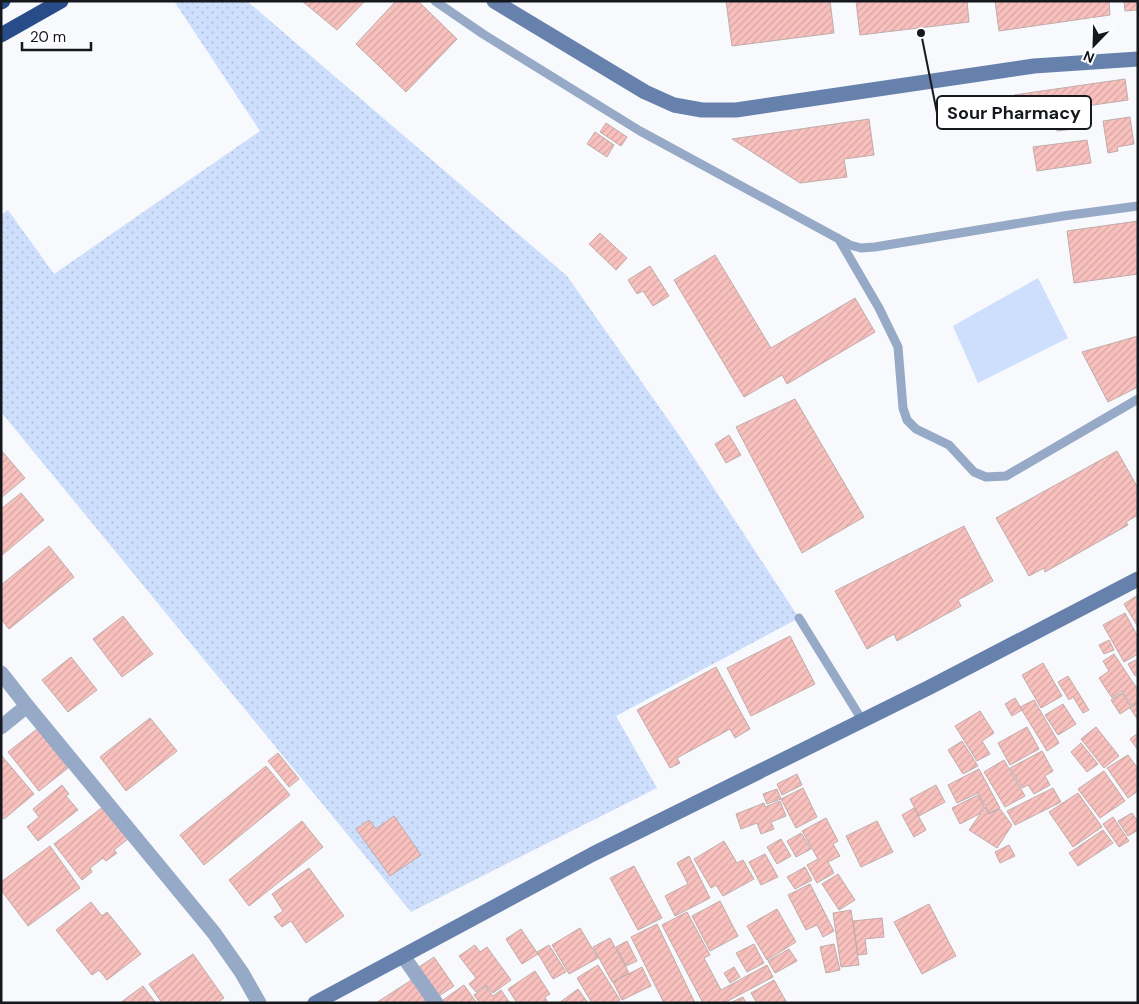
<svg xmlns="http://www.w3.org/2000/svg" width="1139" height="1004" viewBox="0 0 1139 1004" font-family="'DM Sans',sans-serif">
<defs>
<pattern id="grass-dots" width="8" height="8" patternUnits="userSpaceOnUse" patternTransform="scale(1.25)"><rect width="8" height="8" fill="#cddffc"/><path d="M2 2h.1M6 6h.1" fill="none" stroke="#afbfd8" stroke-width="1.8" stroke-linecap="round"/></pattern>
<pattern id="building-hatch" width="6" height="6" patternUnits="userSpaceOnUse" patternTransform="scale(1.25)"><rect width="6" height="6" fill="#f9c1be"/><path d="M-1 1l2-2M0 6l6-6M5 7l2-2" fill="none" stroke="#d5a5a3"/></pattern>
</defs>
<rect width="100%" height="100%" fill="#f7f9fc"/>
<path fill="url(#grass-dots)" d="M174,1H247L567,276L679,435L799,618L616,716L657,788L411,912L1,412V215L8,210L54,274L260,131Z"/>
<path fill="#cddffc" d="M1038,278L1068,338L978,383L953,326Z"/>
<path fill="url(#building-hatch)" stroke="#c0acaa" d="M302,1H365L337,30Z
M396,1H418L457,39L406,92L356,44Z
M726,1H830L834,33L732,46Z
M856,1H967L969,22L860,35Z
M995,1H1109L1110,15L999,31Z
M1124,1H1138V10L1125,11Z
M1125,79L1128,100L1079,107L1082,128L1057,131L1054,112L1018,117L1014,95Z
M1130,117L1134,144L1117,147L1118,151L1108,153L1103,121Z
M869,119L874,155L844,159L847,177L800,183L732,139Z
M606,123L627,137L621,146L600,132Z
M595,132L614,145L607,157L587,144Z
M1087,140L1091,163L1037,171L1033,147Z
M1138,221V274L1074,283L1067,231Z
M600,233L627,258L616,270L589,244Z
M715,255L771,348L855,298L875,332L787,384L782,375L744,397L674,280Z
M650,266L669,296L653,306L643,291L637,294L628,280Z
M1138,336V387L1108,402L1082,352Z
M795,399L864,517L802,553L736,427Z
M729,435L741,455L726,463L715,444Z
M1,450L25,478L1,498Z
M1117,451L1138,488V515L1126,522L1128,525L1045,572L1044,568L1029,576L996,518Z
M21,493L44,520L1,556V509Z
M964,526L993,581L958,600L961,606L897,641L894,634L867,649L835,591Z
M49,546L74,577L9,629L1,619V585Z
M1138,595V627L1124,604Z
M1125,613L1138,637V654L1124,662L1103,625Z
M123,616L153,654L122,677L93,639Z
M790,636L815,684L751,716L727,668Z
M1109,640L1114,650L1104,654L1099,645Z
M1114,654L1138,690V702L1132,706L1122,691L1112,698L1099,678L1109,671L1103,661Z
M71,657L97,690L68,712L42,680Z
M1138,659V674L1135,676L1128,664Z
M1043,663L1062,696L1041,708L1022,675Z
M716,667L750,729L735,738L730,729L677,758L680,763L670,768L637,710Z
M1068,676L1089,710L1083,713L1073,697L1069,700L1058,682Z
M1122,693L1131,707L1120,714L1111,700Z
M1015,698L1022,710L1012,716L1005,704Z
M1034,700L1059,743L1047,751L1020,707Z
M1138,703V720L1130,708Z
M1063,704L1076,724L1058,735L1045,715Z
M980,711L994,733L982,741L990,754L977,761L955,726Z
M150,718L177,751L126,791L100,757Z
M1027,727L1039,749L1010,765L998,743Z
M1096,727L1119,756L1104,768L1081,739Z
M37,729L68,768L39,791L8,752Z
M1138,733V750L1130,739Z
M962,741L978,766L963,774L948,750Z
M1081,743L1098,764L1087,772L1071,752Z
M1042,751L1053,771L1045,776L1050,785L1034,794L1028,785L1022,788L1010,768Z
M278,753L299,779L289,787L268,761Z
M1,755L34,794L4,819L1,816Z
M1128,755L1138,769V791L1128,798L1107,768Z
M1004,760L1025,796L1005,807L984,772Z
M266,766L290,795L204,865L180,835Z
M979,769L1000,808L989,813L978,793L957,803L948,785Z
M1104,771L1125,801L1100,818L1078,789Z
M797,774L802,785L782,795L777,784Z
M62,785L69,794L66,796L78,810L38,841L27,827L39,817L33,809Z
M936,785L945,802L919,816L910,799Z
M803,788L817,817L796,828L781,799Z
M1053,788L1061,802L1015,825L1007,811Z
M777,789L781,799L767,804L763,794Z
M1078,793L1102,827L1073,847L1049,812Z
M978,795L984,806L979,814L960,824L952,808Z
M780,801L786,816L771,822L774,829L761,834L757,823L741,829L736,814L764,803L765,807Z
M103,807L128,839L114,850L117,853L106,861L103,858L90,868L92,872L82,880L54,844Z
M985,807L989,814L1000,809L1012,825L997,848L969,830Z
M914,808L926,830L914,837L902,815Z
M1132,813L1138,822V830L1128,836L1118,821Z
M394,816L421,855L390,876L356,829L369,820L376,829Z
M1113,817L1129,841L1119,847L1103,824Z
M826,818L838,841L833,844L840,856L828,862L834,873L817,883L807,865L818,859L802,831Z
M302,821L323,847L249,906L229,880Z
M877,821L893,852L861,867L846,836Z
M1103,830L1113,843L1078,866L1069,853Z
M801,833L811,849L796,857L787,841Z
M781,839L791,856L777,864L767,847Z
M724,841L737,863L743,860L754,879L723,896L716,885L711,888L694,859Z
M1009,845L1015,856L1000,863L995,852Z
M50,846L80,888L28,926L1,890V882Z
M765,854L778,877L761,885L749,862Z
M689,856L710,898L675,916L665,896L688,884L677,863Z
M634,866L662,918L638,930L610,878Z
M805,867L812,880L795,889L787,877Z
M309,868L344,916L306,943L291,921L282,927L274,917L283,911L272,894Z
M838,874L855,900L839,910L822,884Z
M810,884L834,931L823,937L817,925L806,930L788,895Z
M720,901L738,936L710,951L692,916Z
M91,902L102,916L107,912L141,954L107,980L99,970L92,975L56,930Z
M929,904L956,956L922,974L894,922Z
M777,909L796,942L767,960L747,926Z
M851,910L859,965L841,967L833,913Z
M687,912L710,955L704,958L721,990L767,965L773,977L724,1003H703L662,925Z
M882,918L884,937L865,939L867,954L858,955L853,921Z
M657,924L695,1003H664L631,937Z
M580,928L598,958L569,974L552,945Z
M521,929L538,954L522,964L506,939Z
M610,938L629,973L612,982L593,947Z
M627,941L637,961L626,966L616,947Z
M754,944L764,963L747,972L736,953Z
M834,944L840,970L826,973L820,947Z
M475,945L480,952L487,947L511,980L493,993L486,985L476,992L469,984L476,978L459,956Z
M549,945L566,972L553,979L537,952Z
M789,949L797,961L775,973L768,961Z
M193,954L224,998L217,1003H162L149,984Z
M434,957L454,986L439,996L419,967Z
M598,965L620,1000L615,1003H592L577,978Z
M642,967L651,986L622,1000L613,982Z
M734,967L740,977L730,983L724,973Z
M535,971L550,994L545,997L548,1003H517L508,989Z
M413,979L428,1003H376Z
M774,980L787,1003H757L751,993Z
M464,985L477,1003H445L443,1000Z
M143,986L155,1002L120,1003Z
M486,986L493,996L501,990L510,1003H480L474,995Z
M578,989L588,1003H559Z
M743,997L746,1003H730Z"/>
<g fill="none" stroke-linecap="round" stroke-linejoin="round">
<path stroke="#96a9c7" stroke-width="9" d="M435,1L483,34L640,131L850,245L861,248L875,247L1063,216L1138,206
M840,241L879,308L898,347L903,408L907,420L916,429L949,445L974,472L986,477L1006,476L1138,399
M799,618L862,720"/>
<path stroke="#96a9c7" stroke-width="15" d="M1,673L27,706L214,933L242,973L259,1003
M1,727L27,706
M403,956L436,1003"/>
<path stroke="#6781ad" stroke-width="15" d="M494,1L645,92L674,105L702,110H736L1034,66L1138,59
M315,1003L593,854L930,687L1138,579"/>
<path stroke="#284c87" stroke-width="15" d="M1,2L3,1
M1,35L61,1"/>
</g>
<path fill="none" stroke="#15181d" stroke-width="2" d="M921 33L937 113"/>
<circle fill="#15181d" stroke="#fff" stroke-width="2" cx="921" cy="33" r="5"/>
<rect fill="#fff" stroke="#15181d" stroke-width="2" x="937" y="96" width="154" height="33" rx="5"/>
<g font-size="18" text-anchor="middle" font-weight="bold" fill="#15181d">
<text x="1014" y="119">Sour Pharmacy</text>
</g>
<rect width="1139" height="1004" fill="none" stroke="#15181d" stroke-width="5"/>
<g transform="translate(1094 45) rotate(203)" stroke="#ffffff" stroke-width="4" paint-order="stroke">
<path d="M0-4L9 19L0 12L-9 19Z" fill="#15181d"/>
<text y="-8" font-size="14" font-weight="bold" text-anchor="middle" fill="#15181d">N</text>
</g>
<path d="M22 42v8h69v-8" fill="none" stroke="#15181d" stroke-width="2.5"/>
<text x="30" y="42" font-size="15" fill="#15181d" stroke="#ffffff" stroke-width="4" paint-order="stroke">20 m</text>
</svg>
